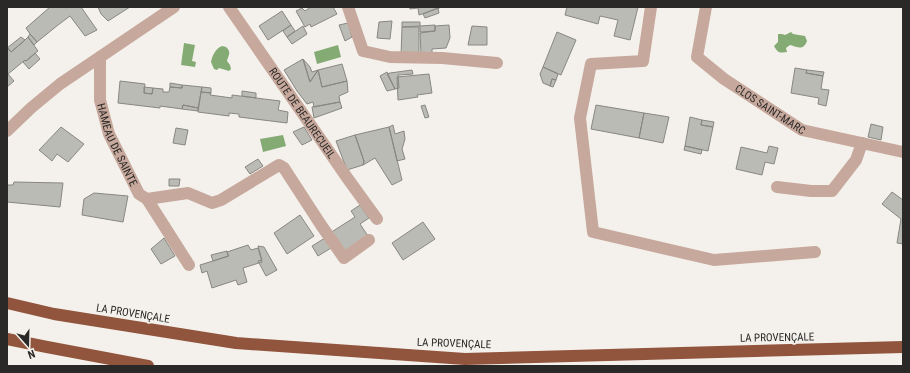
<svg xmlns="http://www.w3.org/2000/svg" width="910" height="373" viewBox="0 0 910 373" font-family="'Roboto Condensed',sans-serif">
<rect width="100%" height="100%" fill="#f4f1ec"/>
<path fill="#84ab74" d="M791,32L793,34L805,36L807,41C803,51 798,47 790,45L786,48L787,52C779,53 778,53 774,46L778,42V34H782L785,35Z
M184,43L195,45L192,61L196,62L195,67L181,65Z
M338,45L341,57L317,64L314,52Z
M222,46L226,47C232,52 228,56 227,61L230,65L231,69L229,71L219,68L217,70L214,69L211,62C212,56 216,48 222,46Z
M283,135L286,146L263,152L260,139Z"/>
<path fill="#bbbbb5" stroke="#888782" d="M50,7H65L66,8L68,7H81L97,30L85,36L70,16L58,25L37,42L30,34L26,28Z
M98,7H130L108,21L101,14Z
M311,7H333L337,14L311,27L310,24L305,27L296,11L302,8L305,11Z
M409,7H442L419,15L418,8L410,9Z
M567,7H638L630,40L614,36L618,20L600,16L598,24L565,15Z
M438,8L439,13L425,18L423,14Z
M282,11L291,25L268,40L259,26Z
M392,21L390,39L377,38L379,22Z
M402,22H420V26L402,27Z
M348,23L352,37L345,41L339,25Z
M291,25L295,31L287,37L283,31Z
M435,25V31L420,32V26Z
M449,25L450,38L446,48L432,49V53H421L420,33L435,31V26Z
M303,26L307,34L292,44L287,37Z
M472,26L487,27V45H468Z
M402,27H419V55L401,56Z
M557,32L576,40L561,75L543,67Z
M30,34L37,42L34,45L28,37Z
M21,37L25,40L11,52L7,48Z
M28,37L38,51L26,61L25,60L8,74L14,81L7,87V49L8,48L11,52L25,40Z
M35,53L40,59L29,69L23,62L25,60L26,61Z
M303,59L310,67L312,72L318,70L310,82Z
M303,59L310,82L318,70L322,87L347,81L348,92L339,96L340,102L314,107L313,102L307,104L297,91L284,70Z
M342,64L347,81L322,87L318,70Z
M543,67L558,74L556,80L552,79L550,86L543,83L540,74Z
M795,68L807,70L806,73L823,76L821,89L829,90L826,106L818,104L819,98L791,93Z
M412,70L413,74L398,75L399,88L395,89L387,74L390,73Z
M807,70L824,72L823,76L806,73Z
M387,72L395,89L387,91L380,76Z
M429,74L432,93L417,95L418,97L398,100L397,77Z
M552,79L556,80L553,87L550,86Z
M120,81L145,84L144,93L152,94L153,88L163,89V92H169L170,87L182,88V85L202,87L198,108L183,105L182,109L160,106V108L118,103Z
M170,83L182,85V88L170,87Z
M144,87L153,88L152,94L144,93Z
M202,87L211,88V93L201,92Z
M242,91L256,93V98L242,96Z
M201,92L211,93L210,95L232,98V95L280,101L278,110L288,112L287,123L239,117V114L229,113V116L198,112Z
M340,102L342,108L314,118L312,107Z
M183,105L198,108V111L182,109Z
M425,105L429,117L425,118L421,106Z
M596,105L644,113L639,138L591,129Z
M644,113L669,117L663,143L639,138Z
M690,117L702,120L701,125L713,127L708,151L685,146Z
M702,120L714,122L713,127L701,125Z
M871,124L883,127L881,140L868,137Z
M393,125L395,134L404,131L405,139L402,149L405,159L397,161L389,127Z
M61,127L84,144L68,162L57,154L52,161L39,150Z
M304,127L312,140L302,145L293,132Z
M389,127L402,180L392,185L375,158L363,165L364,161L355,135Z
M176,128L188,130L185,145L173,143Z
M355,135L364,161L363,165L347,170L336,141Z
M685,146L702,150L701,154L684,150Z
M769,146L778,148L774,164L765,162L762,175L736,169L741,147L767,153Z
M258,159L263,166L250,174L245,167Z
M169,179H180L179,186H169Z
M14,182L63,183L60,207L7,202V185H13Z
M892,192L903,200V244L897,243L901,219L882,204Z
M94,193L128,196L123,222L82,215L84,199Z
M360,205L369,218L360,224L368,236L344,253L330,233L355,217L351,211Z
M300,215L314,236L287,254L274,233Z
M423,222L435,239L403,260L392,243Z
M164,238L175,256L161,264L151,249Z
M325,238L331,248L318,256L312,246Z
M248,245L251,250L258,248L262,262L243,268L247,282L238,285L236,280L212,288L207,271L202,273L200,265L229,256L227,252Z
M258,246L264,247L277,270L266,276L258,261L262,260Z
M227,251L228,256L213,261L211,255Z"/>
<g fill="none" stroke-linecap="round" stroke-linejoin="round">
<g stroke="#c7a89c" stroke-width="12">
<path id="s1" d="M229,7L348,179L377,219"/>
<path d="M348,7L363,51L390,57L442,58L497,63"/>
<path d="M651,7L643,61L591,64L580,118L593,232L714,260L815,252"/>
<path id="s2" d="M706,7L697,57L724,79L802,130L903,152"/>
<path id="s3" d="M100,57V100L109,134L139,194L147,199L188,193L212,203L221,200L279,165L284,168L321,225L344,258L369,240"/>
<path d="M7,131L31,108L60,84L174,7"/>
<path d="M777,187L811,191H832L856,160L862,143"/>
<path d="M147,199L189,265"/>
</g>
<path stroke="#91543c" stroke-width="12" d="M7,303L54,314L236,343L465,359L903,347
M7,339L47,347L148,366"/>
</g>
<g text-anchor="middle" stroke-width="3.5" stroke-linejoin="round" paint-order="stroke">
<g font-size="11" fill="#2a2927" stroke="#f4f1ec">
<text dy="4" stroke="none"><textPath href="#s2" startOffset="141">CLOS SAINT-MARC</textPath></text>
<text dy="4" stroke="none"><textPath href="#s1" startOffset="129">ROUTE DE BEAURECUEIL</textPath></text>
<text dy="4" stroke="none"><textPath href="#s3" startOffset="91">HAMEAU DE SAINTE</textPath></text>
<text transform="translate(133 313) rotate(9)" y="4">LA PROVENÇALE</text>
<text transform="translate(777 337) rotate(-1)" y="4">LA PROVENÇALE</text>
<text transform="translate(454 343) rotate(2)" y="4">LA PROVENÇALE</text>
</g>
</g>
<rect width="910" height="373" fill="none" stroke="#2a2927" stroke-width="16"/>
<g transform="translate(28 345) rotate(160)" stroke="#f4f1ec" stroke-width="3" paint-order="stroke">
<path d="M0-3L7 15L0 10L-7 15Z" fill="#2a2927"/>
<text y="-6" font-size="11" font-weight="bold" text-anchor="middle" fill="#2a2927">N</text>
</g>
</svg>
